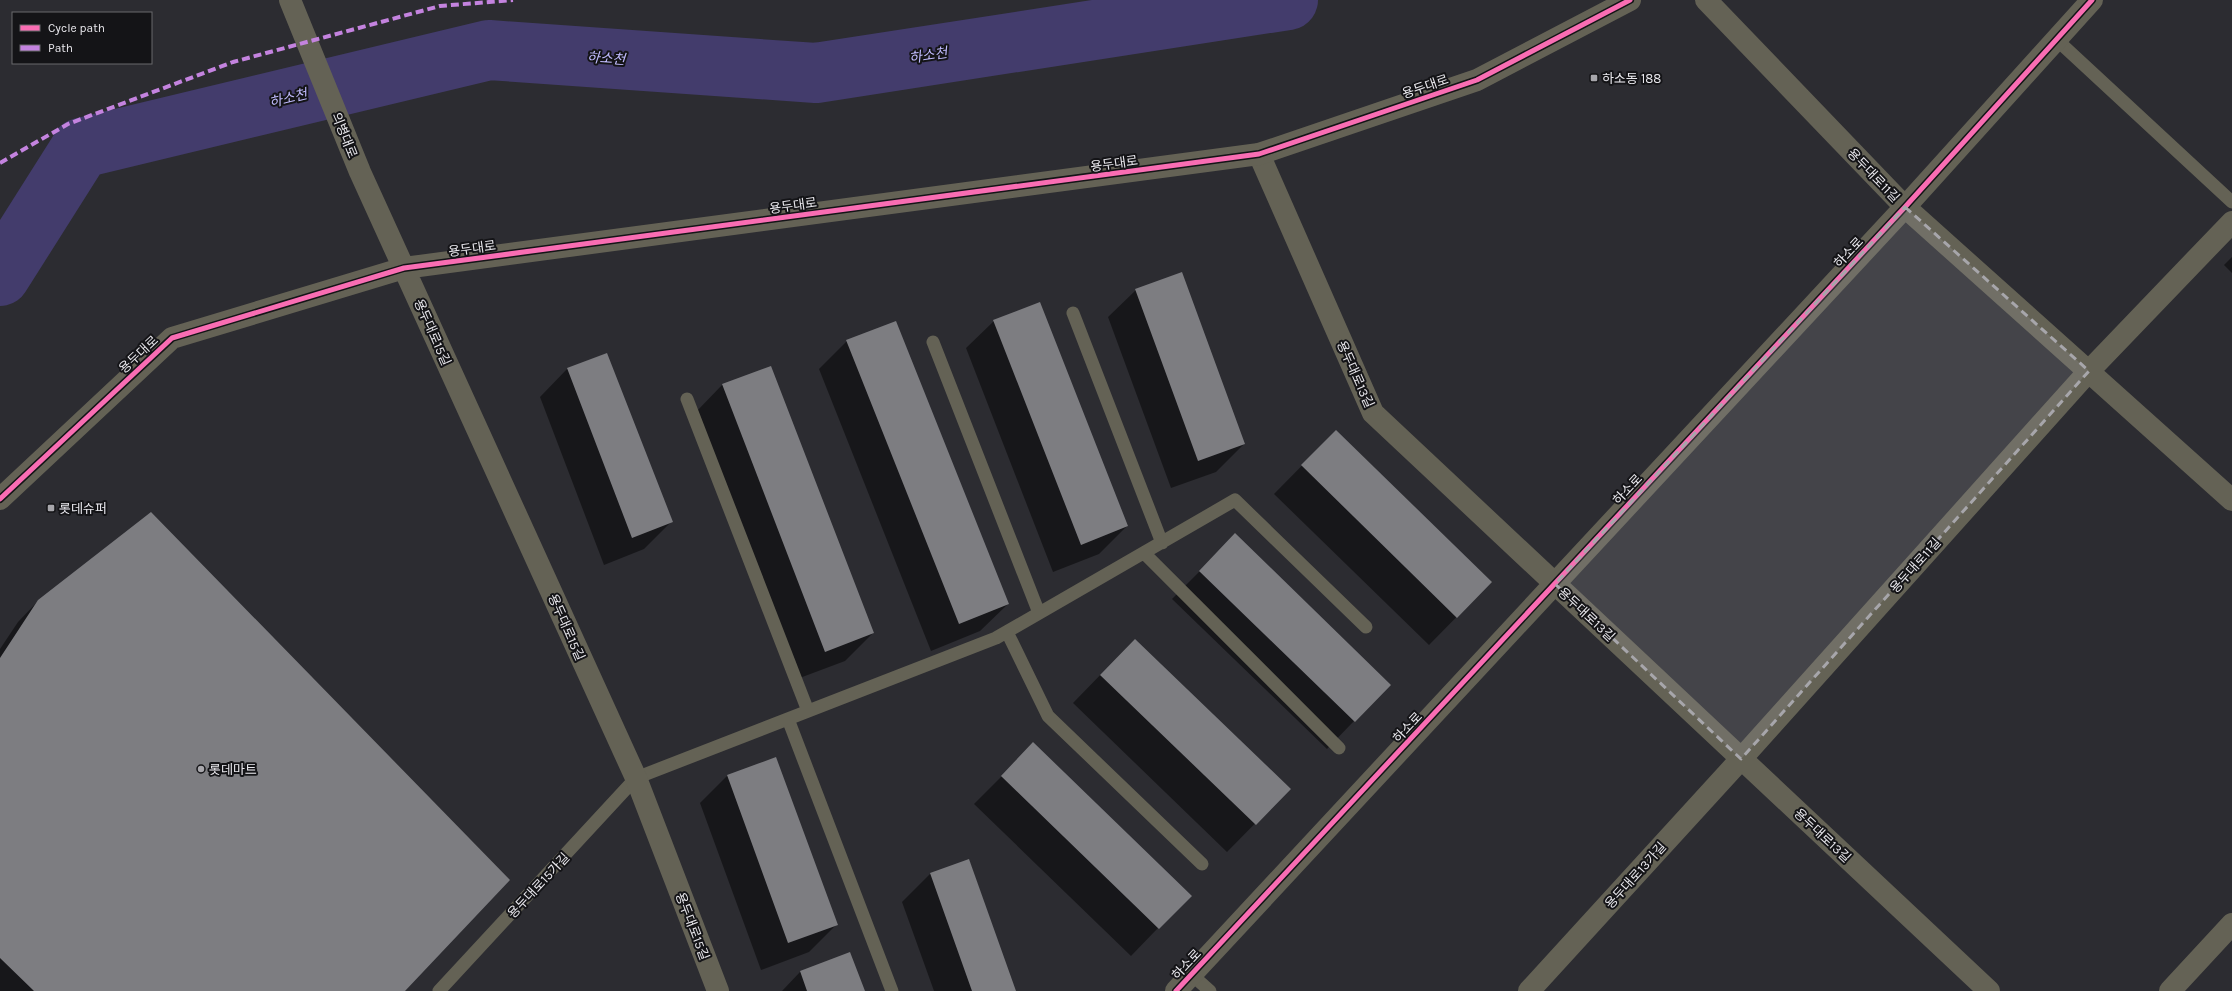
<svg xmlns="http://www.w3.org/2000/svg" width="2232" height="991" viewBox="0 0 2232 991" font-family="Karla,'Noto Sans KR',sans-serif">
<rect width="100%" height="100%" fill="#2c2c31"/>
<path fill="#0007" d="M2232,257V273L2224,265Z
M1136,290L1244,444L1216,472L1171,488L1108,317Z
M994,321L1127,526L1099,554L1053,572L966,348Z
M847,341L1008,604L980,631L931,651L819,369Z
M606,354L672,521L644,549L604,565L540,397L567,369Z
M770,367L873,633L845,661L797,679L695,413L722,385Z
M1336,431L1491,582L1429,645L1274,494Z
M1208,563L1354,721L1327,749L1172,599Z
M39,600L404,991H0V649L18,622Z
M1107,668L1289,789L1227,852L1073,703Z
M1006,772L1158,928L1131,956L974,804Z
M728,775L836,925L809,952L761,970L700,803Z
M969,860L1015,991H934L902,902L930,874Z
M850,954L864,991H782L800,972Z"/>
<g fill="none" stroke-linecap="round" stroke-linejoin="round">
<path stroke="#433c6c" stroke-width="60" d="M0,276L81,148L489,50L816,73L1288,0"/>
</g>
<path fill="#7d7d81" d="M1182,272L1245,444L1198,461L1135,289Z
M1040,302L1128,526L1081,545L993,320Z
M896,321L1009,604L959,624L846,340Z
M607,353L673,522L632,538L567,368Z
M771,366L874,633L825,652L722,384Z
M1336,430L1492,582L1457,618L1301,465Z
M151,512L510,880L405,991H34L0,958V658L38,600Z
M1235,533L1391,685L1355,722L1199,571Z
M1135,639L1291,789L1256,825L1100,675Z
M1033,742L1192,896L1159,929L1001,776Z
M776,757L838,925L788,943L727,775Z
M969,859L1016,991H972L930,873Z
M850,952L865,991H807L800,971Z"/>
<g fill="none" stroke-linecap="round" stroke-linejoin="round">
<path stroke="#646255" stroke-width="13" d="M2057,40L2232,202
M1073,313L1162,543
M933,342L1039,613
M687,399L808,711
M1144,553L1339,748
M1007,632L1048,716L1202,864
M788,719L892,991
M1191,974L1210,991
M439,991L636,778L996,638L1235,500L1366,627"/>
<path stroke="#646255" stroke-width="22" d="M1706,0L1905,207L2232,500
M1259,154L1373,413L1989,991
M1176,991L1905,207L2092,0
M1529,991L1741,759L2089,371L2232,222
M2170,991L2232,924"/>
<path stroke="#646255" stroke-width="22" d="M290,0L360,172L636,778L718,991
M0,499L172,338L404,268L1259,154L1477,80L1630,0"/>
<path stroke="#c483df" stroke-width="4" stroke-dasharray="8 4" stroke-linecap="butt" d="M0,163L68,124L233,62L440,6L513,0"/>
<g stroke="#141417" stroke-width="8">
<path id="cycleway" d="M0,499L172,338L404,268L1259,154L1477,80L1630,0
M1176,991L1905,207L2092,0"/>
</g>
<use href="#cycleway" stroke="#f96db3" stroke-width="5"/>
</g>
<path fill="#a7a6ab" fill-opacity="0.2" stroke="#a7a6ab" stroke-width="3" stroke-dasharray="8 5" stroke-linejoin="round" d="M1905,207L2089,371L1741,759L1555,584Z"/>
<g fill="#a7a6ab" stroke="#141417" stroke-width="1.5">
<rect x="1590" y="74" width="8" height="8" rx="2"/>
<rect x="47" y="504" width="8" height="8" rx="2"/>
<circle cx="201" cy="769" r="4"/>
</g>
<g text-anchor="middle" stroke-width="4" stroke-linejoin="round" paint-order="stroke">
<g font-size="13" fill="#e9e8ed" stroke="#141417" text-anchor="start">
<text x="1602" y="83">하소동 188</text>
<text x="59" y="513">롯데슈퍼</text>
<text x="209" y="774">롯데마트</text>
</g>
<g font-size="13" fill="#e9e8ed" stroke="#141417">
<text transform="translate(1425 86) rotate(-19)" y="5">용두대로</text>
<text transform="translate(345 135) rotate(68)" y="5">의병대로</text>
<text transform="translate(1114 163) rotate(-8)" y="5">용두대로</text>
<text transform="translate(1874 175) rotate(46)" y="5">용두대로11길</text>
<text transform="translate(793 205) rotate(-8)" y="5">용두대로</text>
<text transform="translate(472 248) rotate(-8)" y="5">용두대로</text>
<text transform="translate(1848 252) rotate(-47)" y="5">하소로</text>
<text transform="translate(433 332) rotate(66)" y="5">용두대로15길</text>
<text transform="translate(138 354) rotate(-43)" y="5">용두대로</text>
<text transform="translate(1356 374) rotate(66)" y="5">용두대로13길</text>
<text transform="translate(1627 489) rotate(-47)" y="5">하소로</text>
<text transform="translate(1915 565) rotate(-48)" y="5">용두대로11길</text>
<text transform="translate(1587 614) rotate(43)" y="5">용두대로13길</text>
<text transform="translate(567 627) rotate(66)" y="5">용두대로15길</text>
<text transform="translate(1407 727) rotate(-47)" y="5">하소로</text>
<text transform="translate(1823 835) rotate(43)" y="5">용두대로13길</text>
<text transform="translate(1635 875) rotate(-48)" y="5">용두대로13가길</text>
<text transform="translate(538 885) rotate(-47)" y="5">용두대로15가길</text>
<text transform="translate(693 926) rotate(69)" y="5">용두대로15길</text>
<text transform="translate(1186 964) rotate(-47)" y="5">하소로</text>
</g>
<g font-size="14" font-style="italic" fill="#c0bbfd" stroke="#141417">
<text transform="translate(928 55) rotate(-9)" y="5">하소천</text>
<text transform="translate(606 58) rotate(4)" y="5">하소천</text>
<text transform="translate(288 98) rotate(-14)" y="5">하소천</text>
</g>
</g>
<rect x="12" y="12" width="140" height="52" fill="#141417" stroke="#69696d"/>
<rect x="20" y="25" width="20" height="6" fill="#f96db3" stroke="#69696d"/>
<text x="48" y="32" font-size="12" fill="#e9e8ed">Cycle path</text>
<rect x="20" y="45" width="20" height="6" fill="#c483df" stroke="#69696d"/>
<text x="48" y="52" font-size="12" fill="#e9e8ed">Path</text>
</svg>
